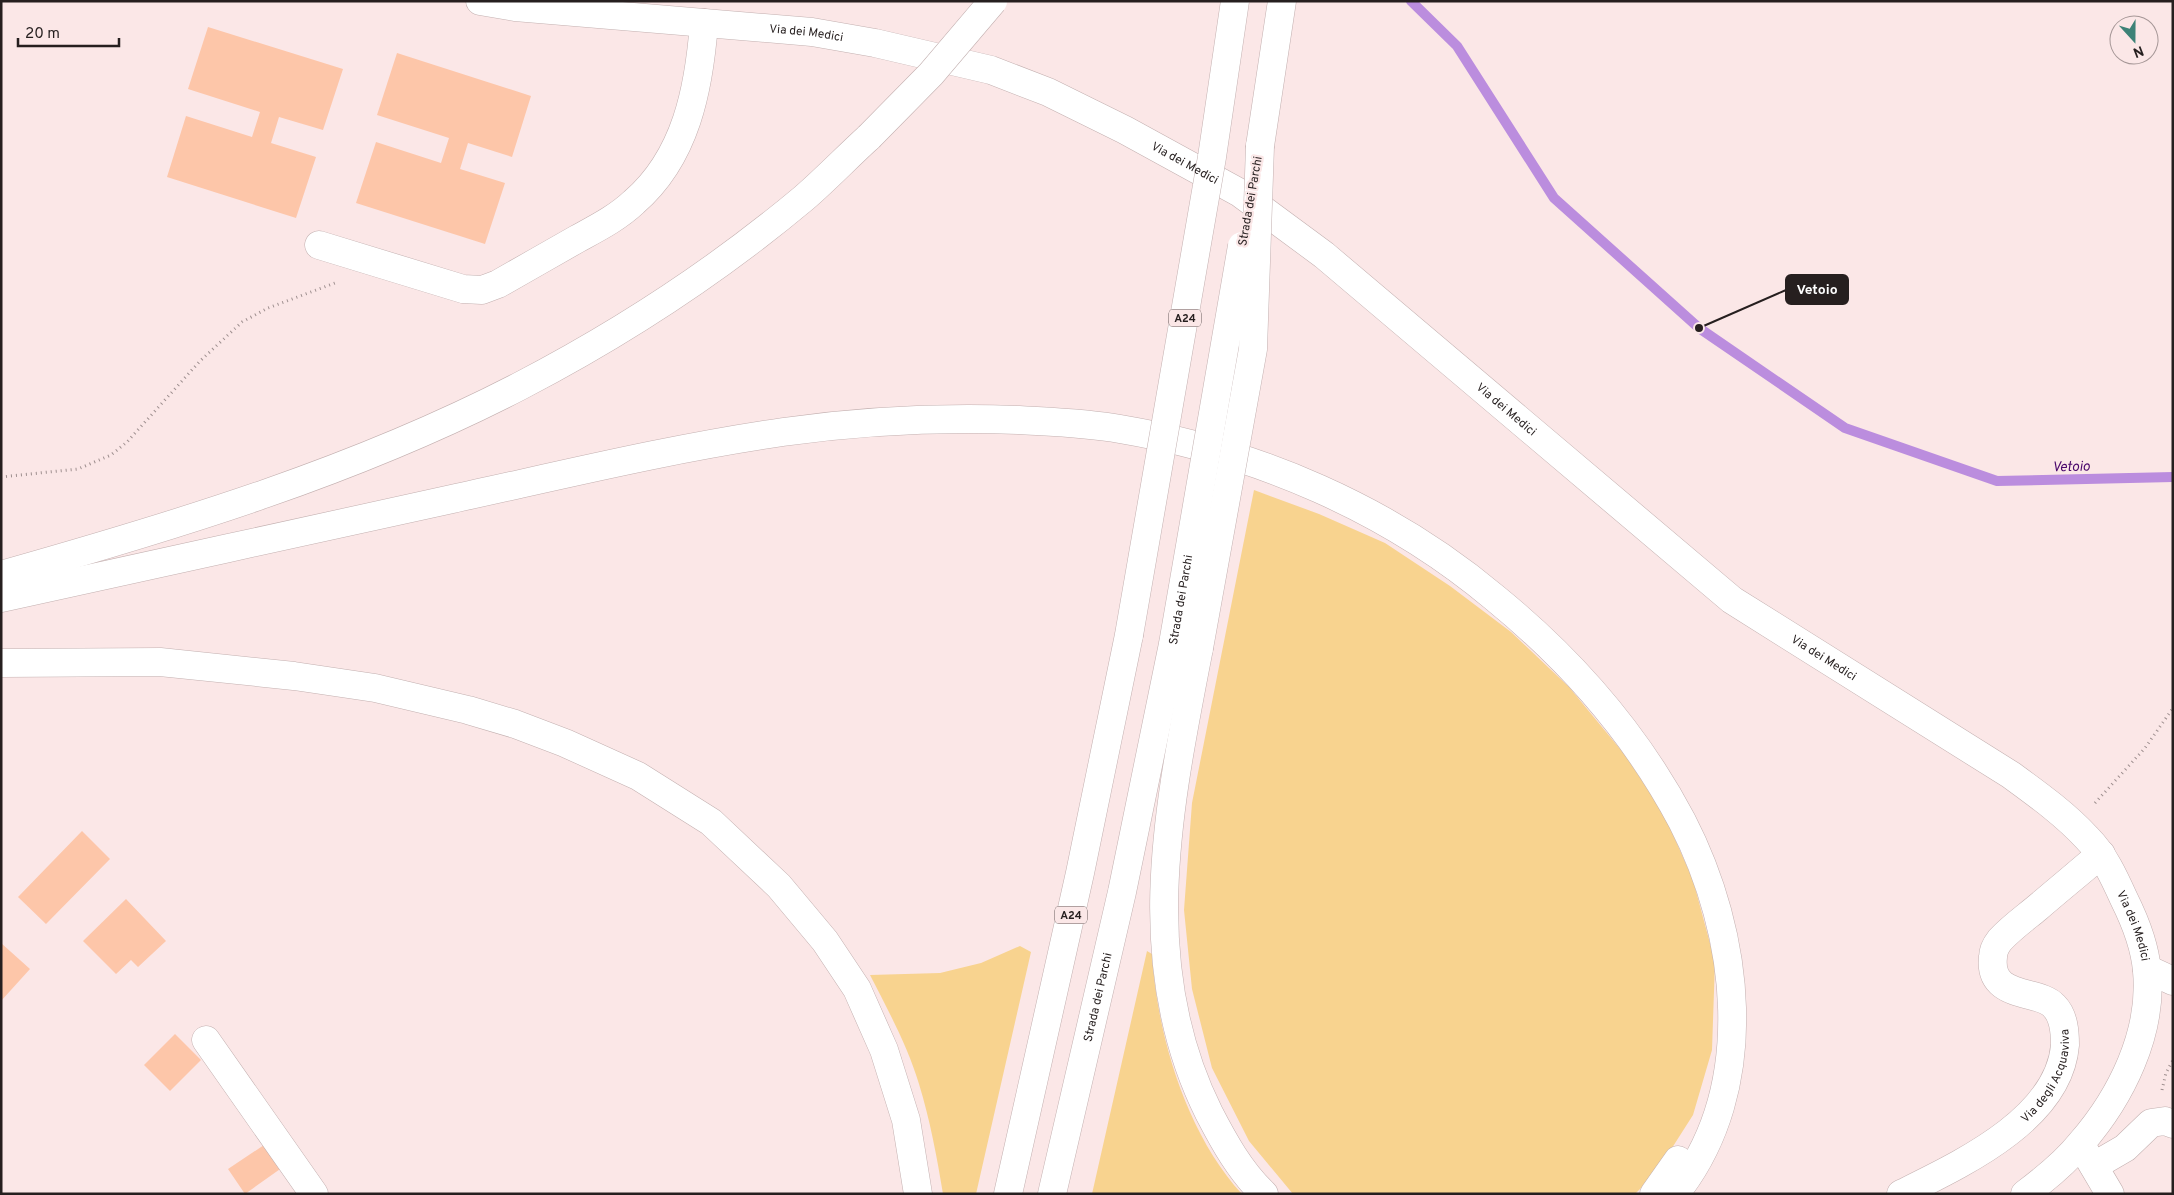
<svg xmlns="http://www.w3.org/2000/svg" width="2174" height="1195" viewBox="0 0 2174 1195" font-family="Overpass,sans-serif">
<rect width="100%" height="100%" fill="#fbe7e7"/>
<path fill="#f8d38f" d="M1254,490L1319,514L1385,543L1450,586L1511,632L1569,687L1625,755L1664,814L1693,880L1715,962L1712,1050L1693,1115L1656,1173L1635,1194H1293L1249,1141L1212,1068L1192,989L1184,910L1192,803Z
M1020,946L1031,952L976,1194H943C937,1157 930,1120 919,1084C908,1047 888,1010 870,975L940,973L981,963Z
M1147,951L1152,954C1157,1035 1186,1133 1242,1194H1092Z"/>
<g fill="none" stroke-linecap="round" stroke-linejoin="round">
<path stroke="#bb8dde" stroke-width="10" d="M1411,1L1457,46L1554,198L1699,328L1845,428L1997,481L2173,477"/>
</g>
<path fill="#fdc6a9" d="M208,27L343,69L323,130L279,117L271,143L316,157L296,218L167,177L186,116L252,137L260,112L188,89Z
M397,53L531,96L512,157L468,143L460,169L505,183L485,244L356,203L376,142L441,163L449,138L377,115Z
M82,831L110,859L46,924L18,897Z
M126,899L166,941L138,967L131,960L116,974L83,941Z
M1,943L30,969L1,1001Z
M175,1034L201,1060L170,1091L144,1065Z
M267,1143L283,1167L245,1194L228,1169Z"/>
<g fill="none" stroke-linecap="round" stroke-linejoin="round">
<g stroke="#c3b0b0" stroke-width="29">
<g id="minor">
<path id="s1" d="M480,1L515,7L812,32L875,43L991,70L1048,92L1125,130L1240,193L1324,255L1732,600L2011,775C2037,794 2065,814 2087,838C2104,855 2114,877 2124,899C2135,921 2145,946 2147,971C2153,1033 2121,1097 2081,1143C2065,1163 2045,1179 2025,1194"/>
<path d="M319,245L463,289L482,290L498,284C524,269 551,254 577,239C597,228 617,218 634,202C686,157 699,89 704,23"/>
<path d="M2147,969L2173,981"/>
<path d="M206,1040L314,1194"/>
<path d="M2084,1150L2110,1194"/>
<path d="M2094,1166L2125,1148L2151,1123L2165,1121L2173,1124"/>
<path id="s2" d="M1901,1194C1959,1165 2059,1120 2065,1045C2065,1032 2064,1016 2054,1006C2039,989 1988,1000 1993,957C1993,951 1996,945 2000,940C2011,928 2025,918 2037,908C2058,890 2080,872 2101,854"/>
</g>
</g>
<g stroke="#c3b0b0" stroke-width="29">
<g id="highway">
<path d="M1260,146L1282,1"/>
<path d="M1,575C178,525 356,471 520,386C620,334 718,270 804,198C826,179 847,157 869,137"/>
<path d="M1,598C151,565 302,532 452,499C562,475 672,448 783,432C861,421 940,417 1019,420C1052,422 1087,423 1120,429C1257,452 1389,509 1495,598C1571,660 1636,734 1682,821C1740,933 1760,1088 1675,1194"/>
<path d="M1199,648C1169,804 1134,963 1209,1113C1224,1142 1240,1171 1264,1194"/>
<path d="M1,663L160,662L294,676L375,688L468,710L515,724L565,743L638,776L711,822L779,886L825,941L857,989L884,1050L906,1120L918,1194"/>
<path d="M1008,1194L1080,873L1129,635"/>
<path id="s3" d="M1052,1194L1122,892L1173,644"/>
<path d="M1654,1194L1678,1160"/>
</g>
</g>
<path stroke="#9e8f8f" stroke-width="3" stroke-dasharray="1 4" stroke-linecap="butt" d="M1,477L78,469L111,455L127,442L200,361L242,322L268,308L335,283
M2095,803L2145,748L2173,708
M2162,1090L2166,1073L2173,1060"/>
<use href="#minor" stroke="#fff" stroke-width="28"/>
<use href="#highway" stroke="#fff" stroke-width="28"/>
<g stroke="#c3b0b0" stroke-width="29" stroke-linecap="butt">
<g id="highway-bridge">
<path d="M869,137L931,74L993,1"/>
<path d="M1129,635L1212,157L1235,1"/>
<path id="s4" d="M1173,644L1242,246"/>
<path d="M1199,648L1253,349L1260,146"/>
</g>
</g>
<use href="#highway-bridge" stroke="#fff" stroke-width="28"/>
</g>
<g text-anchor="middle" stroke-width="4.5" stroke-linejoin="round" paint-order="stroke">
<g fill="#fbe7e7" stroke="#665b5b" stroke-width="1">
<rect x="1169" y="309.5" width="32" height="17" rx="4"/>
<rect x="1055" y="906.5" width="32" height="17" rx="4"/>
</g>
<g font-size="11" font-weight="bold" fill="#261f1f">
<text x="1185" y="322">A24</text>
<text x="1071" y="919">A24</text>
</g>
<g font-size="12" fill="#261f1f" stroke="#fbe7e7">
<text dy="4" stroke="none"><textPath href="#s1" startOffset="328">Via dei Medici</textPath></text>
<text dy="4" stroke="none"><textPath href="#s1" startOffset="732">Via dei Medici</textPath></text>
<text transform="translate(1250 201) rotate(-80)" y="4">Strada dei Parchi</text>
<text dy="4" stroke="none"><textPath href="#s1" startOffset="1138">Via dei Medici</textPath></text>
<text dy="4" stroke="none"><textPath href="#s4" startOffset="45">Strada dei Parchi</textPath></text>
<text dy="4" stroke="none"><textPath href="#s1" startOffset="1542">Via dei Medici</textPath></text>
<text dy="4" stroke="none"><textPath href="#s1" startOffset="1962">Via dei Medici</textPath></text>
<text dy="4" stroke="none"><textPath href="#s3" startOffset="202">Strada dei Parchi</textPath></text>
<text dy="4" stroke="none"><textPath href="#s2" startOffset="195">Via degli Acquaviva</textPath></text>
</g>
<g font-size="14" font-style="italic" fill="#4b086c" stroke="#fbe7e7">
<text transform="translate(2071 466) rotate(-1)" y="5">Vetoio</text>
</g>
</g>
<path fill="none" stroke="#261f1f" stroke-width="2" d="M1699 328L1786 290"/>
<circle fill="#261f1f" stroke="#fbe7e7" stroke-width="2" cx="1699" cy="328" r="5"/>
<rect fill="#261f1f" stroke="#261f1f" stroke-width="2" x="1786" y="275" width="62" height="29" rx="5"/>
<g font-size="14" text-anchor="middle" font-weight="bold" fill="#fff">
<text x="1817" y="294">Vetoio</text>
</g>
<rect width="2174" height="1195" fill="none" stroke="#261f1f" stroke-width="5"/>
<g transform="translate(2134 40) rotate(159)"><circle r="24" fill="#fbe7e7" stroke="#a69797"/>
<path d="M0-4L9 19L0 12L-9 19Z" fill="#3d8277"/>
<text y="-8" font-size="14" font-weight="bold" text-anchor="middle" fill="#261f1f">N</text>
</g>
<path d="M18 38v8h101v-8" fill="none" stroke="#261f1f" stroke-width="2.5"/>
<text x="25" y="38" font-size="15" fill="#261f1f" stroke="#fbe7e7" stroke-width="4" paint-order="stroke">20 m</text>
</svg>
